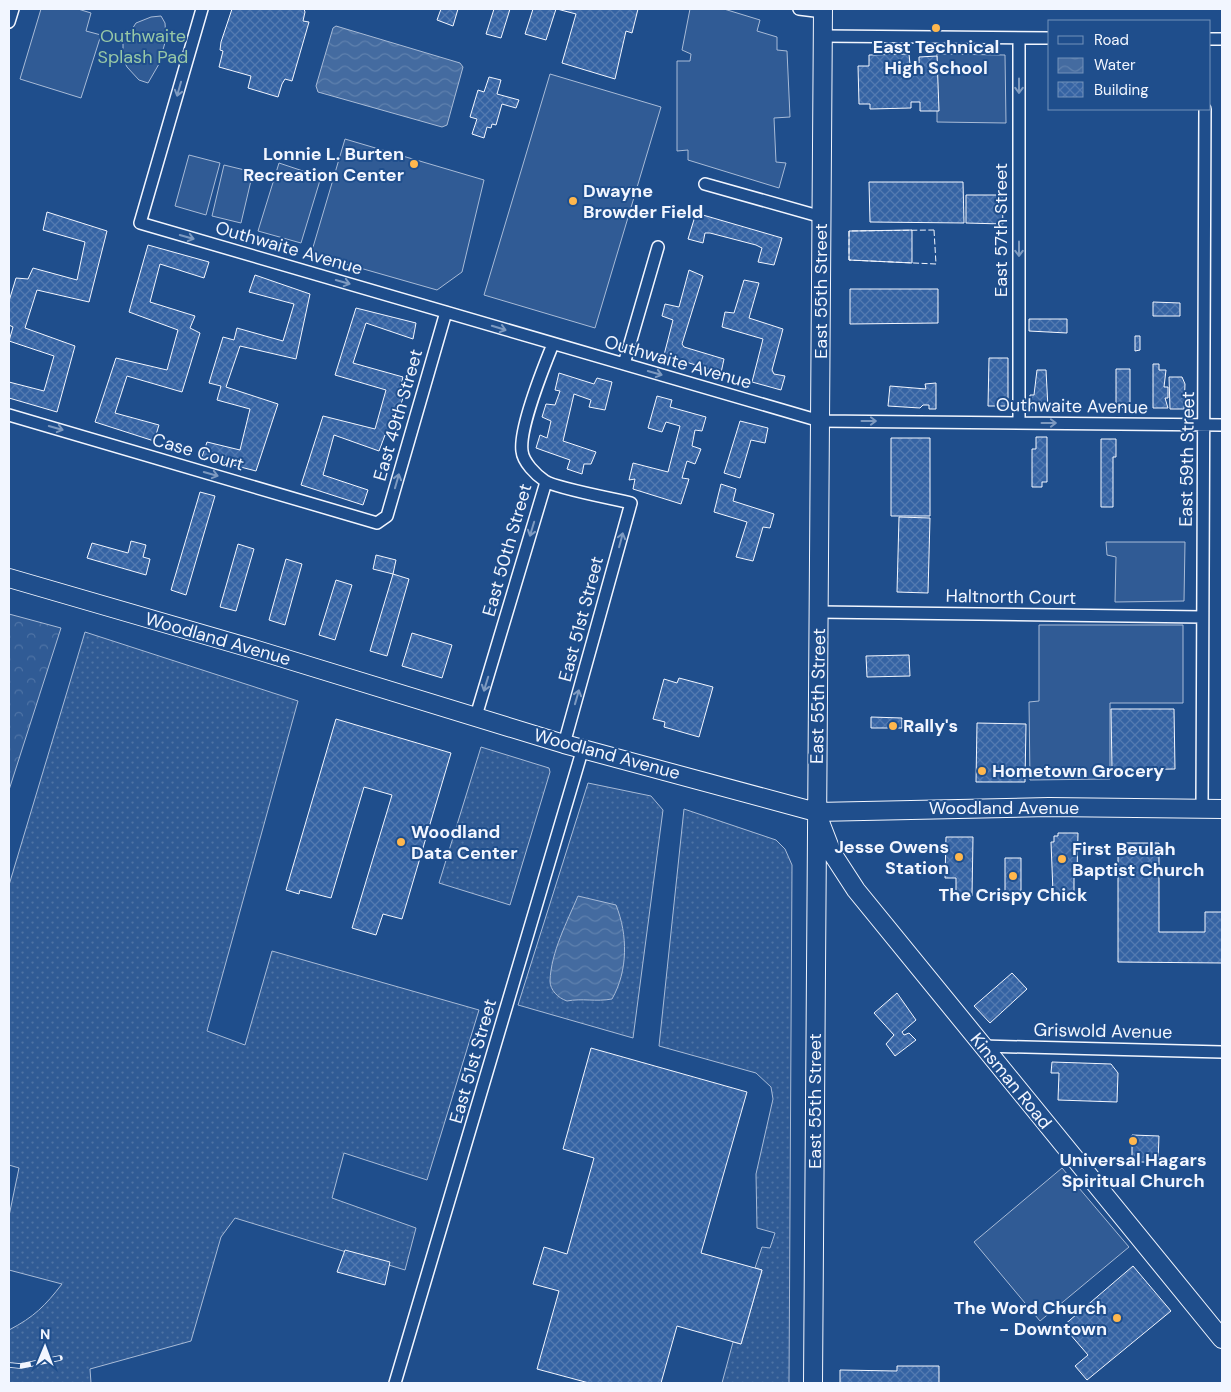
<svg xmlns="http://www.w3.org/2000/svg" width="1231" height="1392" viewBox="0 0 1231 1392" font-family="'DM Sans',sans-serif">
<defs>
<pattern id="grass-dots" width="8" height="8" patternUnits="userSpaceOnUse" patternTransform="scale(1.25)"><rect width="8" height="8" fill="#305b95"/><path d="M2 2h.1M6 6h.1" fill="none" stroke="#4e73a5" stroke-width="1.8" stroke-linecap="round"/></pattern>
<pattern id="forest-crowns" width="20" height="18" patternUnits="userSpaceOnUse" patternTransform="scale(1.25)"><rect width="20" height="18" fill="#305b95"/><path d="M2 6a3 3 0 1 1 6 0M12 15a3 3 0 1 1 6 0" fill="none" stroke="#4e73a5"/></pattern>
<pattern id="water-waves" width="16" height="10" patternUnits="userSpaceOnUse" patternTransform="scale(1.25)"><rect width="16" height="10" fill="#446ba0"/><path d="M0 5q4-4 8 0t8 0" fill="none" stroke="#5f81ae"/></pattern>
<pattern id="building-cross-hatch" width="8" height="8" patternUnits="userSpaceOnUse" patternTransform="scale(1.25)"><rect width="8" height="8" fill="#3563a3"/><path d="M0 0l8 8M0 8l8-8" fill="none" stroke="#537ab1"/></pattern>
</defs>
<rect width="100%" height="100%" fill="#1f4e8c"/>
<path fill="url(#grass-dots)" stroke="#a8bbd7" d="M85,632L298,701L207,1031L245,1045L272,951L479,1010L427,1180L344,1153L332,1198L416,1228L405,1270L235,1218L221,1237L191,1341L90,1369L91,1383H9V1330C34,1317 45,1306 62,1284L9,1270V1216L19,1168L9,1165V885Z
M481,747L549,768L550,772L510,905L439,883Z
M588,783L651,796L663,810L633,1038L518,1005Z
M684,809L776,840L785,849L792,865L789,1383H722L733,1342L741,1344L762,1270L755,1268L762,1247L770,1248L775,1233L757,1228L756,1174L773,1099L771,1087L756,1073L659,1046Z"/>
<path fill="url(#forest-crowns)" stroke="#a8bbd7" d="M9,614L61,628L9,790Z"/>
<path fill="#305b95" stroke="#a8bbd7" d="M41,9H78L91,13L86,31L101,35L81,98L20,79Z
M690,9H724L760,20L757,31L777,37V50L787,51L790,117L774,118L776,162L786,163L779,188L688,160V150L677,151V61H690L691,54L682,50Z
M161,16L165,23L166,39L159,64L148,83L139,80L127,67L123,59V43L136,23L151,17Z
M937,54L1005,55L1006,123L937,122Z
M550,74L661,107L595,328L484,295Z
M345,139L484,180L462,272L437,290L311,254Z
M189,155L220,163L206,215L175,206Z
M279,163L321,177L301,243L258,231Z
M224,165L253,172L241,223L212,216Z
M1106,542H1185L1184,601L1115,602L1116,557L1107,555Z
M1039,625H1183V703H1110V779L1030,780L1029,702L1039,701Z
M1062,1168L1129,1247L1040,1321L974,1242Z"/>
<path fill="url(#water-waves)" stroke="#a8bbd7" d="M336,26L460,63L463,67L447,125L442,127L318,92L316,86L333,28Z
M578,896L616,905C628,935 628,971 612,999C596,1002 582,998 567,1001C558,998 550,990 550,981C551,952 567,922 578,896Z"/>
<path fill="url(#building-cross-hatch)" stroke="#f2f6ff" d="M232,9H304L305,12L303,21L309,22L294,74L292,81L285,79L282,84L278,97L248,88L251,76L219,67L223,51L220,50L221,42Z
M441,9H458L453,26L437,20Z
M494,9H510L501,38L486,34Z
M533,9H556L546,40L525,34Z
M557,9H638L632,33L626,31L615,79L562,63L576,14Z
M909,54L910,64H919V57L937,56L939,111H920V102H911V108L870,109V104H859L858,66H869V55Z
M489,77L501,80L497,94L519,100L516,108L502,104L496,125L492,124L491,128L487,127L484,138L472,134L477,119L470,117L478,90L484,92Z
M869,182H963L964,223L870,222Z
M966,195H1002L1003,224L966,223Z
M47,212L107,231L89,302L37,290L25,328L75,346L57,412L9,398V382L44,391L54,356L9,341L13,327L9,325V301L16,278L28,279L33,268L77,280L85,242L43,230Z
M696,213L782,238L774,265L758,262L762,248L756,245L710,233H705L703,243L688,239Z
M912,230V263L849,260V231Z
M148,245L209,262L204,278L160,264L150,302L195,316L190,328L200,333L182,392L127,376L115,413L159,425L154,441L95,422L116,358L167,370L178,330L129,312Z
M689,270L703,276L682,344L684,347L724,359L721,373L664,355L673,320L662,316L665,304L679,307Z
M255,275L310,294L296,359L240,346L226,387L278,404L256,471L202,457L207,442L240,450L250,409L217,400L221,386L209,383L223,337L234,340L237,328L283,341L294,304L249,292Z
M744,280L759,283L749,318L783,329L772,370L774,374L785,376L781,390L752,382L763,339L722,327L725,312L734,313Z
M850,289H938V323L850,324Z
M1153,302L1180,303V316H1153Z
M356,308L416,323L413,339L366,323L353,363L403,377L400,389L405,392L390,437L385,435L379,451L334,435L323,475L368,490L363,505L301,485L323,416L375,429L386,390L335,375Z
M1029,319H1067V333L1029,331Z
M1135,336H1140V350L1135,351Z
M989,358H1008V406H988Z
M1153,364H1159V370H1166L1164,387H1168V398H1165L1168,408H1153Z
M1116,369H1130V408L1116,407Z
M1037,370H1046L1048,408H1029L1030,395H1034Z
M559,373L594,384L597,378L612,382L605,410L589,407L591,400L574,394L563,441L596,452L591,464H584L582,474L567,469L570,460L536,448L540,435L547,438L551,421L542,417L546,404L555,405L560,391L555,390Z
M1169,377H1182L1185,384L1184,409H1170Z
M936,383V409H929V405H923L920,408L888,406L890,386L926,389L925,384Z
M657,396L672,400L670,407L706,417L702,431L695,430L692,446L701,449L695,464L687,461L682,478L689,479L681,504L633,489L635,479L629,480L633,463L668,472L680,426L666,422L662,432L648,428Z
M740,421L768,428L765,443L751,440L740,478L724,473Z
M1036,437H1047V482H1042V487H1032V449H1036Z
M891,438H930V516H891Z
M1101,439H1116V457H1113V507H1101Z
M721,484L736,489L733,501L774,514L770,528L763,527L753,561L736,557L747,522L714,512Z
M200,492L215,496L186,595L171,590Z
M899,517L930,518L928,593L897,592Z
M131,541L146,545L143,557L150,559L146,575L87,558L92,543L128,553Z
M238,544L254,549L236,611L220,607Z
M376,555L396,560L393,574L373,569Z
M286,559L302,564L285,625L269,620Z
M393,574L409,579L387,656L370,651Z
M336,580L352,585L335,640L319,635Z
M412,633L452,645L442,678L402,666Z
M909,655L910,676L867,677L866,656Z
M679,678L713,687L699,737L664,727L665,722L653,719L664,679L677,683Z
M1111,709H1174L1175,769L1112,770Z
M871,717L902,718V728H871Z
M336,719L451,753L402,919L383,914L376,935L352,928L392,795L364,787L331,898L300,890L299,894L286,890Z
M977,723L1026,724L1025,782H976Z
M1058,833H1078L1077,874H1074V894L1053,893L1051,842H1054V836H1058Z
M946,837H973L972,896H956V878H945Z
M1118,843H1159V932H1205V912H1222V963L1118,962Z
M1005,858H1021V893H1005Z
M1012,973L1027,989L990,1023L974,1006Z
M897,993L916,1020L902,1032L904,1035L909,1033L916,1040L895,1056L886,1044L894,1035L874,1013Z
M591,1048L747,1092L701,1253L762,1270L741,1344L677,1326L661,1383H589L537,1369L559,1291L533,1284L544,1247L567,1254L594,1158L563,1149Z
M1052,1062L1111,1064L1118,1073L1117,1102L1058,1100L1059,1073H1051Z
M1132,1135L1159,1136L1158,1162H1132Z
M345,1250L390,1262L385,1285L337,1272Z
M1133,1266L1171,1311L1087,1380L1075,1366L1088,1355L1063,1326Z
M897,1366H939V1383H840V1370L897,1371Z"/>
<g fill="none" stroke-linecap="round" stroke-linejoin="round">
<g stroke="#f2f6ff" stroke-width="14">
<path id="street" d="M202,9L140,223L820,421L1222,425
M799,9L823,12
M9,22L13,9
M823,36L1050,38
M1210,39H1222
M705,184L822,217
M553,344C544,366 519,429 522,451C523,462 536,475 545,481C555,488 615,499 631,503L564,744
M624,364L658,247
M9,415L377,523L387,516L446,312
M1019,423V38
M819,612L1202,617
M476,716L546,482
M1202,809L1205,109
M982,1046L1222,1052
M395,1383L583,748"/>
</g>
<g stroke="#f2f6ff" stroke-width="20">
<path id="primary" d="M9,578L257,650L564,744L816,812L1049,807L1222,809
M820,822L832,853L856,890L1222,1339
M813,1383L823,9"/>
</g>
<use href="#street" stroke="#1f4e8c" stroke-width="11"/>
<use href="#primary" stroke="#1f4e8c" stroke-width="18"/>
<g stroke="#f2f6ff" stroke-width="5.5">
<path id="rail" d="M9,1365L21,1366L60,1358"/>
</g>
<use href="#rail" stroke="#1f4e8c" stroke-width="4" stroke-dasharray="11" stroke-linecap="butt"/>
<path stroke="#f2f6ff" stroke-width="1" stroke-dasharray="6 2.5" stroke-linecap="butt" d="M934,230L936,264L849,260V231Z"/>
</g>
<defs><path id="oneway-shaft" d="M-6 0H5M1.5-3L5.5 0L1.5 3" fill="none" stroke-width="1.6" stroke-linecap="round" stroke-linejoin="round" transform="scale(1.25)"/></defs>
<g stroke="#7e9ac0">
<use href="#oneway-shaft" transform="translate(1019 86) rotate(90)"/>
<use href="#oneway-shaft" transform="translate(179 89) rotate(106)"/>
<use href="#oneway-shaft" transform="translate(187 237) rotate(16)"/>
<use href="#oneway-shaft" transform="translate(1019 249) rotate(90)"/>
<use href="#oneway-shaft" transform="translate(343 282) rotate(16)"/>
<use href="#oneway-shaft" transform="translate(499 328) rotate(17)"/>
<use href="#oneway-shaft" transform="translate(655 373) rotate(16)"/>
<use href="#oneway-shaft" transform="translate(869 421)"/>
<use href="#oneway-shaft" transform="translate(1049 423)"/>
<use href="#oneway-shaft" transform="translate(56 428) rotate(16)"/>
<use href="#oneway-shaft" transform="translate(211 474) rotate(16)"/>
<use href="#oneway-shaft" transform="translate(397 481) rotate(-74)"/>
<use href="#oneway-shaft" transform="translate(532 529) rotate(107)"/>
<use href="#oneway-shaft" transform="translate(621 540) rotate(-75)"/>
<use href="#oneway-shaft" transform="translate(486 684) rotate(107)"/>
<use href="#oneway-shaft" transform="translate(577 697) rotate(-74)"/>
</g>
<g fill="#ffb74d" stroke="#1f4e8c" stroke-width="2">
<circle cx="936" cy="28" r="5"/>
<circle cx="414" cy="164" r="5"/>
<circle cx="573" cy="201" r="5"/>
<circle cx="893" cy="726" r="5"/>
<circle cx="982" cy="771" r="5"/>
<circle cx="401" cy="842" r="5"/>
<circle cx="959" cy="857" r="5"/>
<circle cx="1062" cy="859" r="5"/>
<circle cx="1013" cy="876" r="5"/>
<circle cx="1133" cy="1141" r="5"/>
<circle cx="1117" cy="1318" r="5"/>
</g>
<g text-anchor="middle" stroke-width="4" stroke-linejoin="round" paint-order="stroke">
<g font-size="18" fill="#97c8a6" stroke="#1f4e8c">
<text x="143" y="42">Outhwaite<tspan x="143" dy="21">Splash Pad</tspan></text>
</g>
<g font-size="18" font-weight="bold" fill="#f2f6ff" stroke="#1f4e8c" text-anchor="start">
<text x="936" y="53" text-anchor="middle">East Technical<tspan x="936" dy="21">High School</tspan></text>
<text x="404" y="160" text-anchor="end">Lonnie L. Burten<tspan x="404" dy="21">Recreation Center</tspan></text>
<text x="583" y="197">Dwayne<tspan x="583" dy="21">Browder Field</tspan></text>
<text x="903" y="732">Rally's</text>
<text x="992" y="777">Hometown Grocery</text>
<text x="411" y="838">Woodland<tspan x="411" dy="21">Data Center</tspan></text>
<text x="949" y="853" text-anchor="end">Jesse Owens<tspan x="949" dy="21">Station</tspan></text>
<text x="1072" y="855">First Beulah<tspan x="1072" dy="21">Baptist Church</tspan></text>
<text x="1013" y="901" text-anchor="middle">The Crispy Chick</text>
<text x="1133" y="1166" text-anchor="middle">Universal Hagars<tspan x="1133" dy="21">Spiritual Church</tspan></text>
<text x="1107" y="1314" text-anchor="end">The Word Church<tspan x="1107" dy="21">- Downtown</tspan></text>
</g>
<g font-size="18" fill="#f2f6ff" stroke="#1f4e8c">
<text transform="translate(1001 230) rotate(-90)" y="6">East 57th Street</text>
<text transform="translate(289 248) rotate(16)" y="6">Outhwaite Avenue</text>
<text transform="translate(821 291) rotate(-90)" y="6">East 55th Street</text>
<text transform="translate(678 362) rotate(16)" y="6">Outhwaite Avenue</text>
<text transform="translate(1072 406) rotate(1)" y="6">Outhwaite Avenue</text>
<text transform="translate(398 415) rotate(-74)" y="6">East 49th Street</text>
<text transform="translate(198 452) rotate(16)" y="6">Case Court</text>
<text transform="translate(1187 459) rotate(-89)" y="6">East 59th Street</text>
<text transform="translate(507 550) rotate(-74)" y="6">East 50th Street</text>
<text transform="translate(1011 597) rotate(1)" y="6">Haltnorth Court</text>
<text transform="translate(581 619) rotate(-75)" y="6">East 51st Street</text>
<text transform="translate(218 639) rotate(16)" y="6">Woodland Avenue</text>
<text transform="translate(818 696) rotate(-89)" y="6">East 55th Street</text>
<text transform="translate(607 754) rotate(15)" y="6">Woodland Avenue</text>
<text x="1004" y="814">Woodland Avenue</text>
<text transform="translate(1103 1031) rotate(1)" y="6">Griswold Avenue</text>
<text transform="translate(473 1061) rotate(-74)" y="6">East 51st Street</text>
<text transform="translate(1011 1081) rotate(51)" y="6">Kinsman Road</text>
<text transform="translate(815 1101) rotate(-90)" y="6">East 55th Street</text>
</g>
</g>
<rect width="1231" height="1392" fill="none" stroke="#f2f6ff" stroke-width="20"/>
<rect x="1048" y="20" width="162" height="90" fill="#1f4e8c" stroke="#7391ba"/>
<rect x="1058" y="36" width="25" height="8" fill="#1f4e8c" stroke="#7391ba"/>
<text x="1094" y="45" font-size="15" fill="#f2f6ff">Road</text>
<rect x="1058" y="58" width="25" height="15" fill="url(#water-waves)" stroke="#7391ba"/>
<text x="1094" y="70" font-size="15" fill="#f2f6ff">Water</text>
<rect x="1058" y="82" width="25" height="15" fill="url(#building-cross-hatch)" stroke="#7391ba"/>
<text x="1094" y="95" font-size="15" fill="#f2f6ff">Building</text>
<g transform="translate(45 1347) rotate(1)" stroke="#1f4e8c" stroke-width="4" paint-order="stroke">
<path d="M0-4L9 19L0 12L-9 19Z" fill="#f2f6ff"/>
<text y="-8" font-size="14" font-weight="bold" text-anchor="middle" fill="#f2f6ff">N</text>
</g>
</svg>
